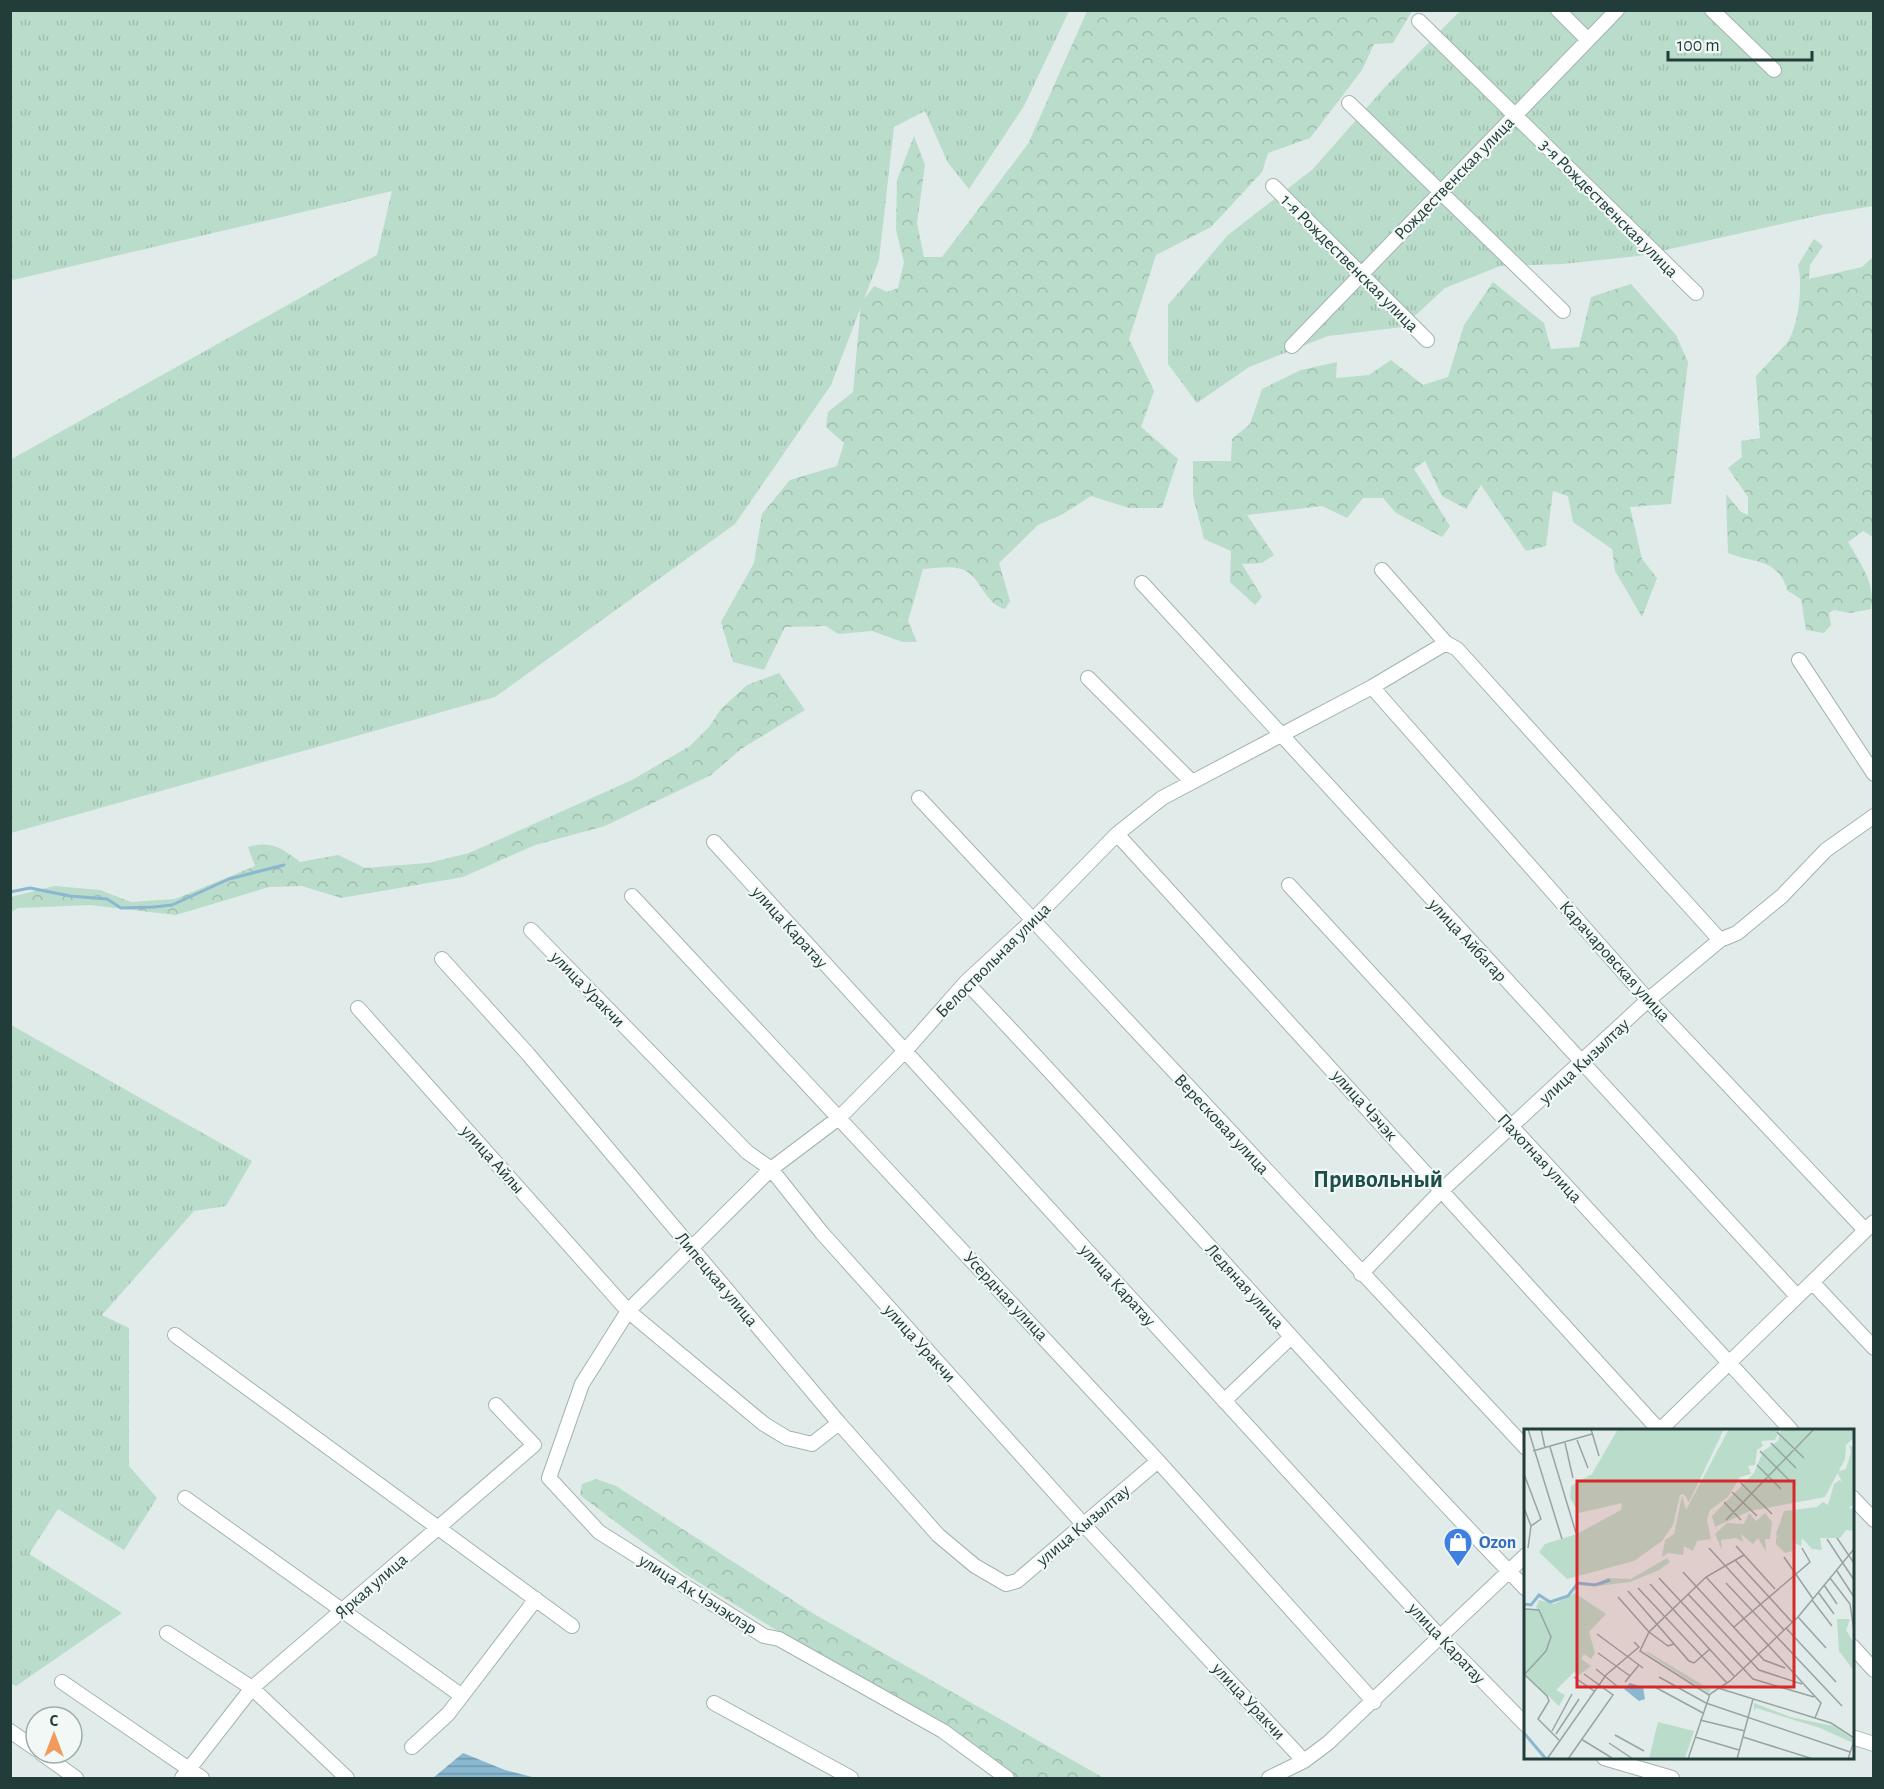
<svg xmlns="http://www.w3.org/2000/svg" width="1884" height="1789" viewBox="0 0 1884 1789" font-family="'Alegreya Sans',sans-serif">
<defs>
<pattern id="grass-tufts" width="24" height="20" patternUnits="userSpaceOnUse" patternTransform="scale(1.5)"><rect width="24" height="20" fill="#badcca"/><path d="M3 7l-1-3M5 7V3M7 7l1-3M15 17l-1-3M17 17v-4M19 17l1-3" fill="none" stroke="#a0beae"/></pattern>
<pattern id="forest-crowns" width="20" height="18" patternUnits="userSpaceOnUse" patternTransform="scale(1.5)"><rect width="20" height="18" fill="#badcca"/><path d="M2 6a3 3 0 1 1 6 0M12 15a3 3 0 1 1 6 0" fill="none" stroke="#a0beae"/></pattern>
<pattern id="water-rules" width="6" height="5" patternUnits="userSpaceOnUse" patternTransform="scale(1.5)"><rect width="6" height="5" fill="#8ab8d0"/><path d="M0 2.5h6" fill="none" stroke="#7097aa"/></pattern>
</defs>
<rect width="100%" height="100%" fill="#e1ebe9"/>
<path fill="url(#grass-tufts)" d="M11,11H1069L1024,106L969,189L948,163L925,111L894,127L879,260L831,385L735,524L495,697L11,833L10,460L377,255L392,191L13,280L10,274Z
M1460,11H1873V206L1821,215L1639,256L1562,264L1500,266L1445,288L1403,327L1328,336L1249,367L1197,403L1168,364V305L1228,235L1313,169L1385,87Z
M11,1025L252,1161L226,1206L194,1211L102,1315L129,1328V1466L157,1498L124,1550L58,1509L29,1554L122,1613L16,1686L10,1683Z"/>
<path fill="url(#forest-crowns)" d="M1087,11H1412L1393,43L1374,44L1362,70L1310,138L1268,153L1262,172L1211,227L1156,255L1129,339L1154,391L1141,427L1178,459L1162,508H1129L1091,496L1063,514L1038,525L999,563L1010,601L1005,609C987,604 983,585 969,573C959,564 936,568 923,569L908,621L917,642H903L872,631L838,634L826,626L785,627L764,670L733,662L721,622L754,563L762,514L790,480L837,466L844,443L826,427L828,412L853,392L861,303L874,286L887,292L898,288L904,262L896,230L897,180L914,136L925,165L917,223L924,257H942L1028,144Z
M1872,232L1873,537L1863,531L1848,542C1860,563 1876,583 1871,609L1850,613L1834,610L1829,613L1831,625L1824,633L1806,630L1801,599L1788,591C1777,557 1755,564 1728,553L1726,494L1741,512L1748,515V497L1728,468L1742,457L1741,441L1760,438L1756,376C1766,365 1776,355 1786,344C1799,328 1803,284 1798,265L1814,239L1823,246L1810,265L1809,279L1862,267L1872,258Z
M1493,282L1544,323L1551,349L1579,347L1591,297L1631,284L1676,335L1688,362L1671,504L1630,507L1642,559L1657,578L1642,617L1615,571L1612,549L1573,522L1568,496L1553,491L1546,546L1526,551L1481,485L1466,509L1442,496L1425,461L1414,469L1450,526L1442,537L1396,513L1383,498H1363L1347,518L1322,506L1247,515L1274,555L1262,563L1242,564L1262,597L1255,605L1230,582L1231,551L1204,539L1193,496V461H1231L1232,439L1250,424L1262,389L1301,370L1337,362L1336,378L1369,375L1391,360L1423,385L1448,377L1464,325Z
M779,673L805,710L741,749L711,775L605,826L535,845L463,877L341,898L302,886L269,887L176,915L89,905L18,908L11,912V897L54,886L100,890L131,902L175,899L255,866L248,847C271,840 282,848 300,862L338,855L365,868L428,863L469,853L632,780L690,746L709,727L721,709L747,685Z
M596,1479L616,1486L814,1614L1104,1778H1011L925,1712L830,1663L682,1572L580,1495L582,1484Z"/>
<path fill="url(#water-rules)" d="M463,1753L505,1770L536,1778H433Z"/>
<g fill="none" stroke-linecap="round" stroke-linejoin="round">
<path stroke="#8ab8d0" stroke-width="3" d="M10,892L30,888L70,896L107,899L121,908L154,907L172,905L229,879L284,865"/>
<g stroke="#a4b3b1" stroke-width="16">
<path id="minor" d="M1558,10L1588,40
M1712,10L1774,70
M1419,21L1696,293
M1349,103L1563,311
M1273,186L1427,340
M1292,346L1617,10
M1382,570L1446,643L1457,649L1720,940
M1142,583L1796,1295
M1799,660L1874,774
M1088,678L1192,782
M1372,687L1648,1000L1865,1230
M919,798L1526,1448
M1117,834L1659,1430
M714,842L1441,1638L1526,1725
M1289,885L1791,1430
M632,896L1158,1461L1374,1702
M531,930L747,1152L771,1169L822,1233L1084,1525L1304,1761
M442,959L528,1054L839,1423L938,1535L975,1566L1006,1584L1017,1581L1158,1461
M966,982C1156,1181 1334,1391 1526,1589
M358,1008L628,1311L764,1424L787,1438L812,1444L839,1423
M1361,1274L1442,1190L1648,1000L1720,940L1737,933L1782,896L1826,850L1874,816
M1812,1282L1874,1348
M175,1335L572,1626
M1224,1401L1291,1337
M1660,1430L1874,1222
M1852,1497L1874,1520
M185,1498L462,1696
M167,1633L252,1688L347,1778
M1852,1646L1874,1670
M62,1682L202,1778
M714,1703L851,1778
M10,1731L36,1749
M1852,1737L1874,1744
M412,1747L448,1714L536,1599
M41,1753L76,1778
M1604,1758L1672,1778
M182,1778L252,1688L534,1445L496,1405
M1007,1778L943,1731L779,1639L764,1636L599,1532L549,1478L582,1384L628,1311L771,1169L840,1117L905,1051L966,982L1033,920L1117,834L1162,798L1372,687L1446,643
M1269,1778L1304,1761L1328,1743L1526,1555"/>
</g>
<use href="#minor" stroke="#fff" stroke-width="14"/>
</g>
<defs>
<g id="shop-pin" transform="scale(1.5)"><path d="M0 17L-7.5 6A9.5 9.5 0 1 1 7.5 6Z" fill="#3f7fe0" stroke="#f1f8f6"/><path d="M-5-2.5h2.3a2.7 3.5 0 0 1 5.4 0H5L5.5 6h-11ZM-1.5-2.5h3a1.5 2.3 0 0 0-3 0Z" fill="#fff"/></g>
</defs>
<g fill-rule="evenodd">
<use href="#shop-pin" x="1458" y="1542"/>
</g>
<g text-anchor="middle" stroke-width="4.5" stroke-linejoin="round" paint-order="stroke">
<g font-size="18" fill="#223c3a" stroke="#f1f8f6">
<text transform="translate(1454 178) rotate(-46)" y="6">Рождественская улица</text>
<text transform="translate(1609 208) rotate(45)" y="6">3-я Рождественская улица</text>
<text transform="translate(1350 263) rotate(45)" y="6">1-я Рождественская улица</text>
<text transform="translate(790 927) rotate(48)" y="6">улица Каратау</text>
<text transform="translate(1468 940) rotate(47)" y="6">улица Айбагар</text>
<text transform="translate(993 960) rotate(-45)" y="6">Белоствольная улица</text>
<text transform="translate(1615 961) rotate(48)" y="6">Карачаровская улица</text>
<text transform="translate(588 989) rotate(46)" y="6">улица Уракчи</text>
<text transform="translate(1584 1061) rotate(-43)" y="6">улица Кызылтау</text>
<text transform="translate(1365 1105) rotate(48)" y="6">улица Чэчэк</text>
<text transform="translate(1222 1124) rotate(47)" y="6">Вересковая улица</text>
<text transform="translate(1540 1158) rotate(47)" y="6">Пахотная улица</text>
<text transform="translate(493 1159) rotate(48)" y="6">улица Айлы</text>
<text transform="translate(717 1279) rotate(50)" y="6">Липецкая улица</text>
<text transform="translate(1118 1285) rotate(48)" y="6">улица Каратау</text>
<text transform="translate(1245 1286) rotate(48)" y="6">Ледяная улица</text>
<text transform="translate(1006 1296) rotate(47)" y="6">Усердная улица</text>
<text transform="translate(920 1343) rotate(48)" y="6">улица Уракчи</text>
<text transform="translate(1083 1525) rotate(-40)" y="6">улица Кызылтау</text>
<text transform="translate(371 1586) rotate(-41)" y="6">Яркая улица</text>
<text transform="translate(698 1594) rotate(32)" y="6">улица Ак Чэчэклэр</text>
<text transform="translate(1447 1643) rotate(47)" y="6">улица Каратау</text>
<text transform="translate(1249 1701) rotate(47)" y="6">улица Уракчи</text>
</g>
<g font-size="18" font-weight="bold" fill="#366cbe" stroke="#f1f8f6" text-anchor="start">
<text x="1479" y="1548">Ozon</text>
</g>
<g font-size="24" font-weight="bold" fill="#1e4e4b" stroke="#f1f8f6">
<text x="1378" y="1187">Привольный</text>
</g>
</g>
<g transform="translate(1524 1429)">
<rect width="330" height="330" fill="#e1ebe9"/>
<path d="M94,0H200L165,73L160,65L156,66L149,96L138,112L110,132L43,150L15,123L21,115L53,105L97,81L98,74L55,84L46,69L47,57L68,45ZM257,0H330V9L322,16L321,30L301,68L226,82L191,98L188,87L230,44L239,22L254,12ZM51,164L82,185L65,203L71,224L67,230L60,225L57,230L67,237L55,246L50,243L32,261L41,266L35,277L2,246L17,183L12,179L15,171L30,175ZM134,293L170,302L161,329L125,330Z" fill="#badcca"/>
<path d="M205,0H256L251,11L237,12L239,17L233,21L231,36L224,37L227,45L216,48L204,68L186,81L183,91L187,110L173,112L169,122L160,117L159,126L144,124L138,128L141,111L150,105L158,67L162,81ZM325,16L330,19V75L325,79L330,80V102L322,101L316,109H296L298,121L288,120L278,109L277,117L268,113L269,122L261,124L252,115V108L254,110L252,105L260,82L293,78L299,73L304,76L310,55L316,51L319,54L313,43L322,40L327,23ZM225,84L232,92L241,84L248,93L246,110H241L242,123L234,109L229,115L217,105L219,113L212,109L197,111L198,121L191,105L203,94L220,95ZM143,129L146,133L135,141L106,153L73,157L50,156L73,155L83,149L107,150ZM313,190H326L322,201L330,214V242L315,222ZM120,222L124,223L187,261L184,264ZM230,274L266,288L309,297L329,310V314L296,299L232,279L230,282Z" fill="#badcca"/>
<path d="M0,179L15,180L26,205L22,222L0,246Z" fill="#badcca"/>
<path d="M106,254L119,258L121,270L115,272L100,260Z" fill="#8ab8d0"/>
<path fill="none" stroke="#8ab8d0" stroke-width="3" d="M0,175L7,176L15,166L26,173L44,167L54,154L71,156L86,151M0,304L22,330"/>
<path fill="none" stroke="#95a5a3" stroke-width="1.5" d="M4,0L38,110M17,0L21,19M67,0L75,27M253,3L280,29M53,11L64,39M41,14L49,49M247,14L272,39M26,18L52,104M9,22L68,5M236,22L265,51M233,36L257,60M0,45L17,90L7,97L4,119M217,54L248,85M208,63L233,87M200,73L217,91M0,79L7,97M202,91L290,0M313,109L330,134M303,110L330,151M212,117L251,160M185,119L260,201M260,128L289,170M211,131L268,193M313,142L330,168M159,143L240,231L261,239M182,148L297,274L291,289M135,149L229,250L290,268M306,149L326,175L330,202M202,154L318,277M126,155L211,248M300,156L313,175M114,159L203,254M104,162L165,232L170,234L186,220M294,163L310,185M164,165L235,241L278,255M94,168L125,203L144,217L150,215M288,171L308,197M0,180L15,181L27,208L22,222L0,246M274,188L302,219M210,198L286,133L278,119M262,199L312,253M73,205L119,239M74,224L106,247M72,240L94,258M0,245L23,267L25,272L14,290L35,311M50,248L70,262M135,248L182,274L326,323M101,253L115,236M129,257L179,284M194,259L307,294L330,309M185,266L116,222L125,203L182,148L220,126M176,291L221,302M28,302L48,265M32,305L55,270M91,306L120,322M171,308L215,321M219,308L289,330M57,310L88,329M85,314L109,330M23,330L82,246L115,218L110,213M44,330L89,266L60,245M164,330L186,265L206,252L274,188L330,120M213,330L229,270M324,330L330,312"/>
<path fill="#d62828" fill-opacity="0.15" stroke="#d62828" stroke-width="3" d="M53,52H270V258H53Z"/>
<rect width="330" height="330" fill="none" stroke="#223c3a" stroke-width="3"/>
</g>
<rect width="1884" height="1789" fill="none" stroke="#223c3a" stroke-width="24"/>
<g transform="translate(54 1735)"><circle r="28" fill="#f1f8f6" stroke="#9eadab" stroke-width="1.5"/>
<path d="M0-4.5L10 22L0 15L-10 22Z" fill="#f09b5b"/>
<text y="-9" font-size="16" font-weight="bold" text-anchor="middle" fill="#223c3a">С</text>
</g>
<path d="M1668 51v9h144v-9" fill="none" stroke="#223c3a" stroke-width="3"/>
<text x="1677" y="51" font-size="18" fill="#223c3a" stroke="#f1f8f6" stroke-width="4.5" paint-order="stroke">100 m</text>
</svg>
